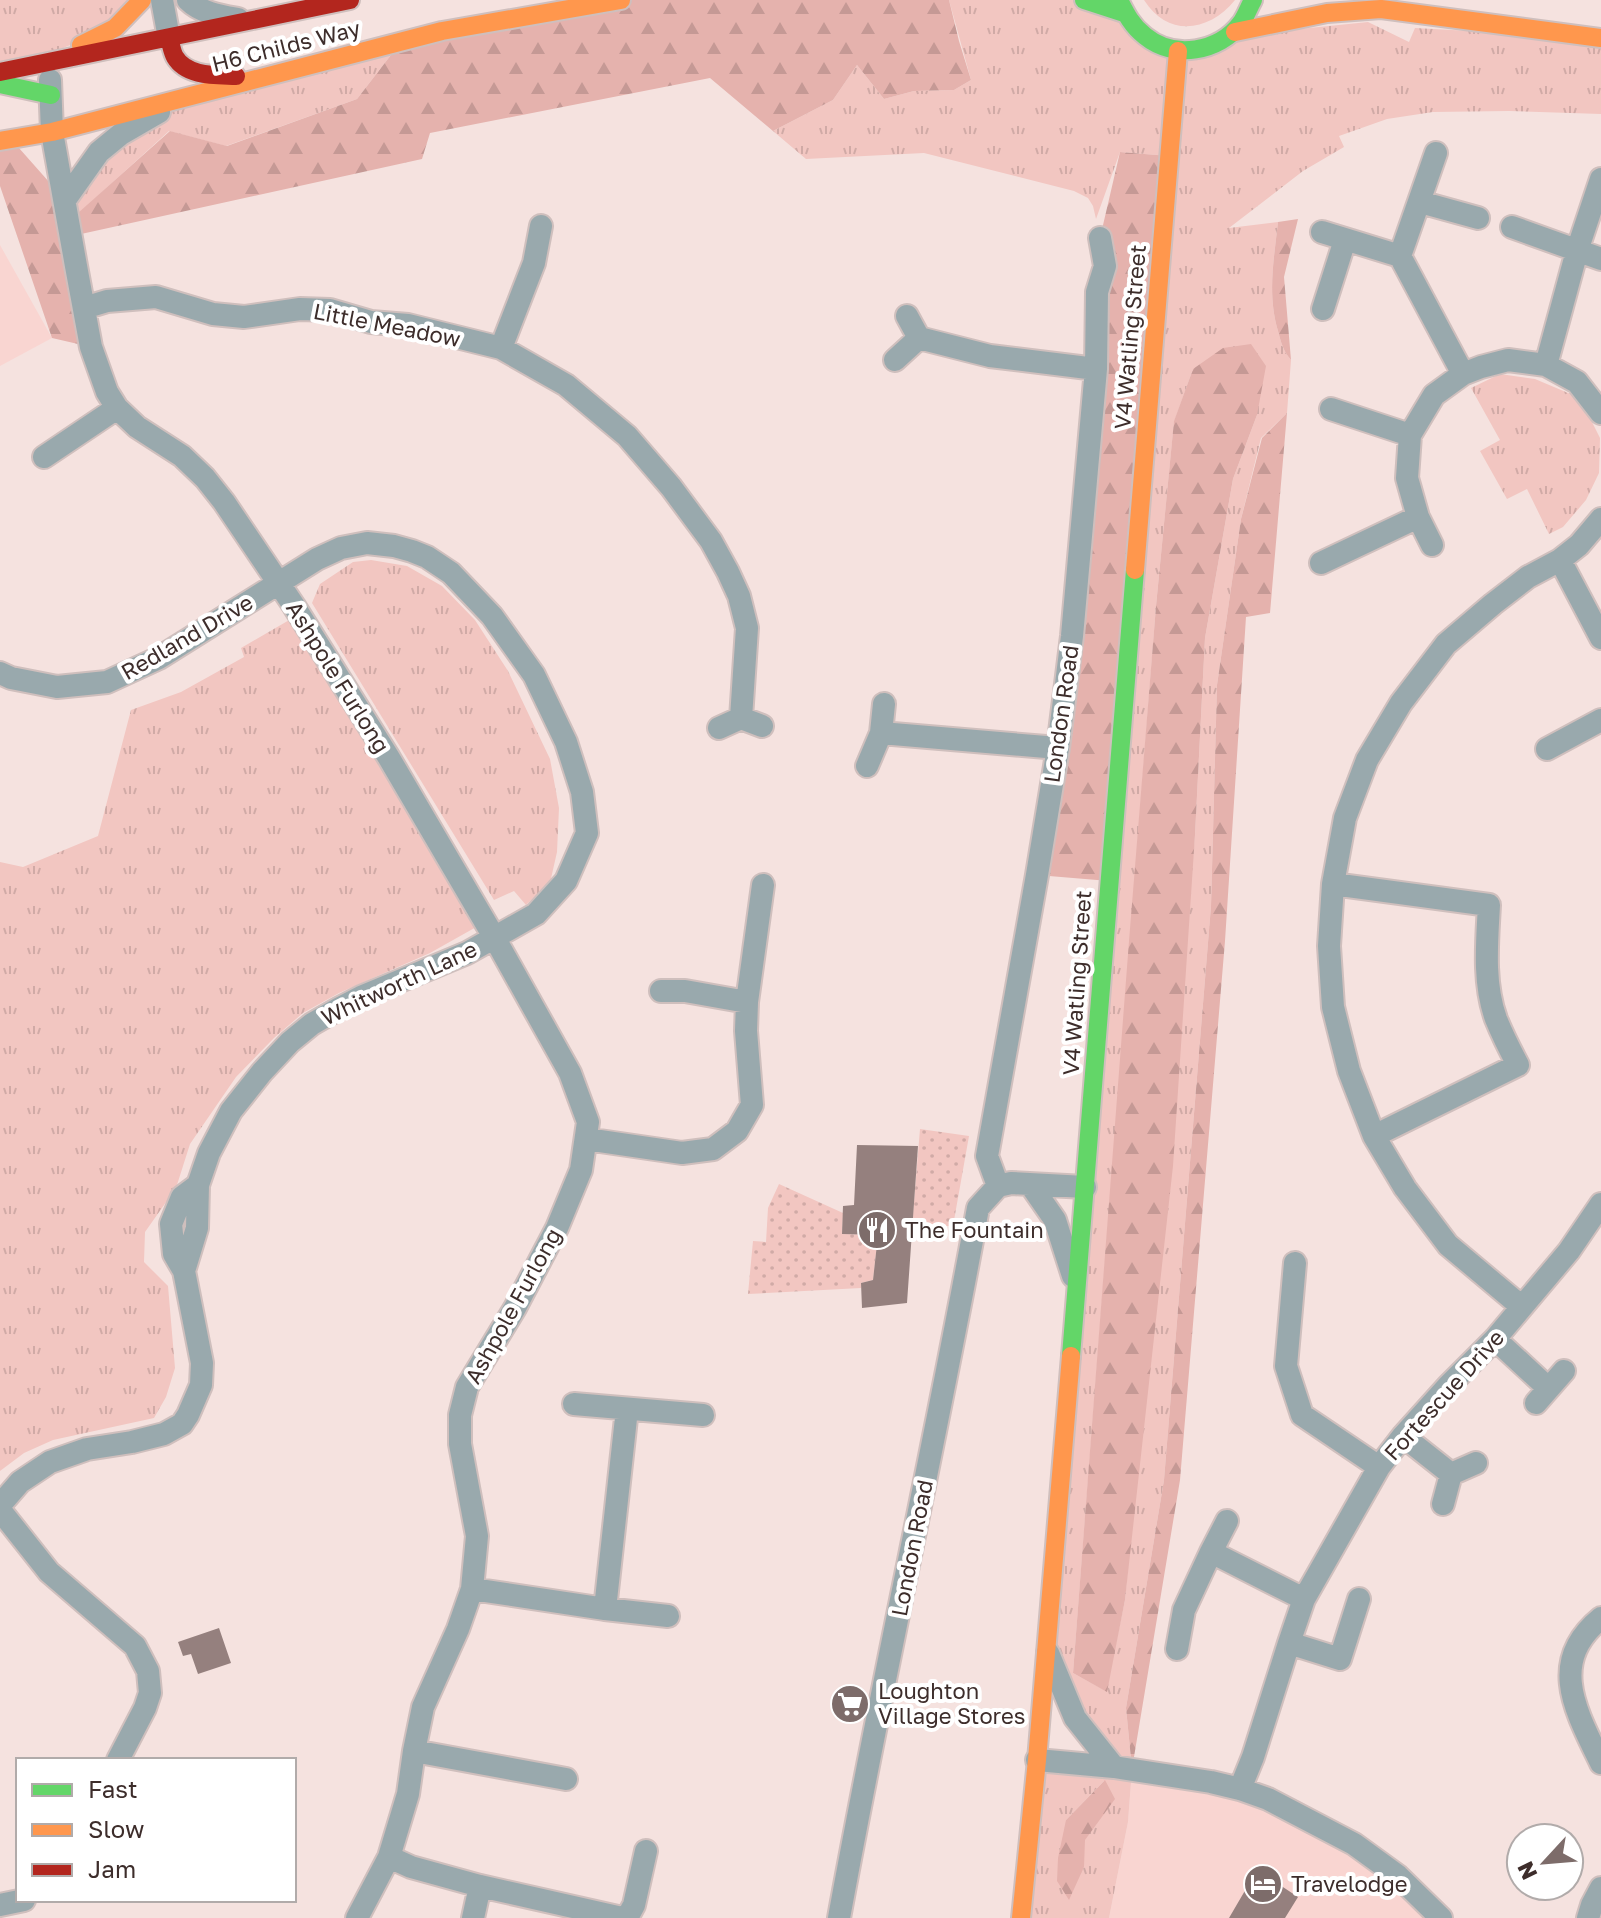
<svg xmlns="http://www.w3.org/2000/svg" width="1601" height="1918" viewBox="0 0 1601 1918" font-family="'Golos Text',sans-serif">
<defs>
<pattern id="grass-tufts" width="24" height="20" patternUnits="userSpaceOnUse" patternTransform="scale(2)"><rect width="24" height="20" fill="#f2c6c1"/><path d="M3 7l-1-3M5 7V3M7 7l1-3M15 17l-1-3M17 17v-4M19 17l1-3" fill="none" stroke="#d0aaa6"/></pattern>
<pattern id="forest-firs" width="22" height="20" patternUnits="userSpaceOnUse" patternTransform="scale(2)"><rect width="22" height="20" fill="#e5b2ad"/><path d="M5 1l3.5 6h-7zM16 11l3.5 6h-7z" fill="#c59995"/></pattern>
<pattern id="garden-dots" width="8" height="8" patternUnits="userSpaceOnUse" patternTransform="scale(2)"><rect width="8" height="8" fill="#f2c6c1"/><path d="M2 2h.1M6 6h.1" fill="none" stroke="#d0aaa6" stroke-width="1.8" stroke-linecap="round"/></pattern>
</defs>
<rect width="100%" height="100%" fill="#f5e2df"/>
<path fill="#f9d5d1" d="M0,245L52,338L0,366Z
M1132,1769L1211,1782L1354,1844L1440,1918H1109L1128,1822Z"/>
<path fill="url(#grass-tufts)" fill-rule="evenodd" d="M0,0H142L115,28L0,72Z
M949,0H1084L1155,44L1368,22L1409,42L1415,28L1601,38V114L1509,111L1433,112L1387,119L1339,136L1344,147L1303,171L1229,228L1278,222C1274,259 1267,294 1278,331C1281,342 1283,351 1291,360L1287,413L1261,438L1241,519L1217,685L1211,906L1164,1480L1126,1708L1132,1769L1128,1822L1109,1918H1021L1037,1760L1113,1767L1046,1648L1169,156L1120,152L1096,219L1093,206L1088,198L1074,191L924,153L806,159L773,131L833,100L857,65L884,99L914,91L954,90L971,80ZM1193,369L1257,415L1233,479L1205,638L1195,835L1125,1600L1106,1691L1073,1673L1156,606L1174,422ZM1104,1781L1114,1799L1084,1840V1867L1066,1820Z
M1144,0H1235C1209,32 1168,38 1144,0Z
M401,42L357,99L226,146L169,131L69,222L65,200L99,152L189,95Z
M1500,374L1535,379L1580,398L1600,438L1599,473L1586,500L1563,527L1549,534L1527,489L1507,499L1480,451L1500,440L1471,388Z
M371,560L407,566L442,586L475,620L508,671L550,759L559,808L557,852L550,883L526,905L514,891L494,900L312,603L320,584L353,562Z
M291,619L478,926L430,953L339,993L303,1013L274,1038L236,1077L190,1144L176,1188L145,1232L144,1262L168,1286L175,1368L166,1397L154,1418L53,1440L24,1453L0,1471V862L23,867L98,836L131,710L181,692L244,657L241,648Z"/>
<path fill="url(#forest-firs)" d="M621,0H949L959,41L971,80L954,90L914,91L884,99L857,65L833,100L773,131L710,78L430,133L422,159L72,236L91,347L52,338L0,186V141L11,139L65,200L69,221L170,131L227,146L357,99L401,42Z
M1120,152L1169,156L1109,881L1037,875L1058,748L1100,238Z
M1298,219L1284,277L1291,360C1283,351 1281,342 1278,331C1267,294 1274,259 1278,222Z
M1251,344L1266,366L1257,415L1233,479L1205,638L1195,835L1173,1166L1125,1600L1107,1692L1073,1673L1129,941L1156,606L1174,421L1193,369L1223,348Z
M1287,413L1270,613L1246,617L1225,941L1180,1480L1132,1769L1126,1708L1164,1480L1211,906L1217,685L1241,519L1262,438Z
M1105,1780L1115,1799L1085,1840L1084,1867L1069,1900L1057,1881L1058,1858L1066,1820Z"/>
<path fill="url(#garden-dots)" d="M920,1129L969,1136L953,1226H912Z
M779,1184L843,1213L842,1234L878,1235L873,1280L861,1283V1288L748,1294L753,1241L766,1242L768,1208Z"/>
<path fill="#95807e" d="M857,1145L918,1146L907,1303L862,1308L861,1283L873,1280L878,1235L842,1234L843,1206L854,1205Z
M219,1628L231,1663L198,1674L191,1654L183,1656L178,1642Z
M1257,1870L1298,1897L1285,1918H1229Z"/>
<g fill="none" stroke-linecap="round" stroke-linejoin="round">
<g stroke="#cfbfbd" stroke-width="26">
<path id="street" d="M162,0L169,38
M188,0C201,13 221,16 238,19
M50,80L52,132L76,266L91,347L107,392L117,408L137,427L182,456L205,478L224,502L294,606L389,758L494,937L570,1073L588,1122L581,1170L557,1228L515,1308L467,1387L460,1415V1444L477,1536L472,1589L458,1629L423,1707L414,1751L408,1794L389,1857L357,1918
M65,200L99,152L121,134L159,112
M1420,202L1478,218
M1512,227L1601,259
M1322,232L1400,256L1463,374
M1400,256L1436,153
M84,308L107,301L156,297L213,314L244,317L300,309L330,310L371,322L408,325L501,348L566,385L627,436L671,487L711,541L728,572L739,596L747,628L741,718
M1323,309L1345,240
M907,316L919,338
M919,338L990,356L1096,369
M501,348L534,263L541,226
M895,360L919,338
M1546,365L1577,251L1601,179
M1331,409L1410,435
M44,457L117,408
M1432,545L1418,517L1407,478L1410,435L1434,395L1463,374L1481,367L1508,360L1546,365L1577,382L1601,413
M1560,560L1601,638
M1321,563L1418,517
M0,673L11,678L57,687L107,682L159,658L317,559L341,548L367,543L394,546L412,551L427,557L451,573L492,616L534,675L566,742L582,792L587,833L566,881L536,914L467,953L361,997L338,1009L312,1024L290,1042L262,1072L231,1111L209,1153L198,1185L197,1228L184,1271
M719,728L741,718L762,726
M881,733L884,704
M1547,749L1601,720
M867,766L881,733L1058,748
M1333,884L1489,905C1487,942 1483,983 1496,1019C1502,1034 1510,1050 1518,1065L1374,1136
M661,991H685L747,1002
M586,1139L682,1153L713,1149L737,1131L752,1105L746,1031L747,1002L763,885
M1030,1184L1055,1220L1073,1276
M998,1186L987,1156L1037,875L1058,748L1072,636L1096,369L1097,292L1105,266L1100,238
M1295,1263L1286,1366L1302,1415L1379,1467
M1522,1307L1448,1245L1405,1188L1374,1136L1349,1071L1333,1007L1329,946L1333,884L1345,818L1367,760L1401,703L1446,644L1493,604L1528,577L1560,560L1579,545L1601,519
M1495,1339L1548,1388
M1536,1403L1564,1371
M574,1404L703,1415
M1403,1436L1451,1474
M1443,1504L1451,1474L1476,1463
M0,1505L20,1482L50,1462L87,1449L132,1442L164,1434L182,1424L188,1415L201,1385L202,1363L184,1271L174,1254L171,1224L182,1197L198,1185
M0,1510L49,1572L135,1646L148,1671L150,1693L145,1708L118,1760
M1211,1552L1227,1521
M472,1589L605,1609L668,1616
M605,1609L627,1409
M1601,1618C1547,1662 1576,1711 1601,1763
M1289,1643L1340,1659L1359,1599
M1177,1649L1184,1610L1211,1552L1304,1599
M1048,1653L1075,1718L1114,1767
M414,1751L566,1779
M1037,1760L1114,1767L1211,1782L1240,1789L1268,1799L1354,1844L1398,1876L1441,1918
M1240,1789L1253,1757L1289,1643L1304,1599L1379,1467L1403,1436L1448,1386L1495,1339L1569,1251L1601,1204
M389,1857L411,1867L480,1886L622,1918
M0,1905L24,1900
M473,1918L480,1886
M627,1918L634,1905L646,1851
M839,1918C882,1681 935,1445 978,1208L998,1186L1011,1183L1085,1187
M1588,1918L1592,1905L1601,1888"/>
</g>
<g stroke="#cfbfbd" stroke-width="22">
<path id="fast" d="M1084,0L1124,13
M1119,0C1126,14 1132,26 1145,36C1174,60 1219,52 1241,23C1246,16 1249,7 1253,0
M0,84L51,95
M1071,1356L1135,570"/>
</g>
<g stroke="#cfbfbd" stroke-width="22">
<path id="slow" d="M1235,32L1327,13L1381,9L1601,38
M81,45L115,28L142,0
M0,141L52,132L442,31L621,0
M1135,570L1178,51
M1021,1918L1037,1760L1071,1356"/>
</g>
<g stroke="#cfbfbd" stroke-width="22">
<path id="jam" d="M169,38C171,44 172,52 175,57C187,77 216,75 236,76
M0,72L350,0"/>
</g>
<use href="#street" stroke="#99a9ad" stroke-width="22"/>
<use href="#fast" stroke="#63d668" stroke-width="18"/>
<use href="#slow" stroke="#ff974d" stroke-width="18"/>
<use href="#jam" stroke="#b3261e" stroke-width="18"/>
</g>
<defs>
<g id="restaurant-disc" transform="scale(2)"><circle r="9.5" fill="#7d6c6a" stroke="#fff"/><path d="M-5-6h1v4h1v-4h1v4h1v-4h1v5L-1.5 .5V6h-2V.5L-5-1ZM5-6V6H3V1.5H1.5Q1.5-4 5-6Z" fill="#fff"/></g>
<g id="supermarket-disc" transform="scale(2)"><circle r="9.5" fill="#7d6c6a" stroke="#fff"/><path d="M-6-5.5h2.5l.6 2H6L4.5 2H-2.5L-4.4-4H-6ZM-1.5 3.2a1.3 1.3 0 1 0 .1 0ZM3 3.2a1.3 1.3 0 1 0 .1 0Z" fill="#fff"/></g>
<g id="hotel-disc" transform="scale(2)"><circle r="9.5" fill="#7d6c6a" stroke="#fff"/><path d="M-6-4.5h1.5V1H6V5H4.5V3h-9V5H-6ZM-4 0a1.8 1.8 0 1 1 3.6 0ZM.5 0V-2.5h3Q6-2.5 6 0Z" fill="#fff"/></g>
</defs>
<g fill-rule="evenodd">
<use href="#restaurant-disc" x="877" y="1230"/>
<use href="#supermarket-disc" x="850" y="1704"/>
<use href="#hotel-disc" x="1263" y="1884"/>
</g>
<g text-anchor="middle" stroke-width="8" stroke-linejoin="round" paint-order="stroke">
<g font-size="22" fill="#3d2d2b" stroke="#fff">
<text transform="translate(286 46) rotate(-14)" y="8">H6 Childs Way</text>
<text transform="translate(387 325) rotate(11)" y="8">Little Meadow</text>
<text transform="translate(1130 337) rotate(-85)" y="8">V4 Watling Street</text>
<text transform="translate(187 637) rotate(-30)" y="8">Redland Drive</text>
<text transform="translate(338 677) rotate(58)" y="8">Ashpole Furlong</text>
<text transform="translate(1061 714) rotate(-82)" y="8">London Road</text>
<text transform="translate(399 983) rotate(-25)" y="8">Whitworth Lane</text>
<text transform="translate(1077 983) rotate(-86)" y="8">V4 Watling Street</text>
<text transform="translate(513 1306) rotate(-61)" y="8">Ashpole Furlong</text>
<text transform="translate(1444 1395) rotate(-48)" y="8">Fortescue Drive</text>
<text transform="translate(912 1548) rotate(-79)" y="8">London Road</text>
</g>
<g font-size="22" fill="#3d2d2b" stroke="#fff" text-anchor="start">
<text x="905" y="1238">The Fountain</text>
<text x="878" y="1699">Loughton<tspan x="878" dy="25">Village Stores</tspan></text>
<text x="1291" y="1892">Travelodge</text>
</g>
</g>
<rect x="16" y="1758" width="280" height="144" fill="#ffffff" stroke="#b1abaa" stroke-width="2"/>
<rect x="32" y="1784" width="40" height="12" fill="#63d668" stroke="#b1abaa" stroke-width="2"/>
<text x="88" y="1798" font-size="24" fill="#3d2d2b">Fast</text>
<rect x="32" y="1824" width="40" height="12" fill="#ff974d" stroke="#b1abaa" stroke-width="2"/>
<text x="88" y="1838" font-size="24" fill="#3d2d2b">Slow</text>
<rect x="32" y="1864" width="40" height="12" fill="#b3261e" stroke="#b1abaa" stroke-width="2"/>
<text x="88" y="1878" font-size="24" fill="#3d2d2b">Jam</text>
<g transform="translate(1545 1862) rotate(244)"><circle r="38" fill="#ffffff" stroke="#b1abaa" stroke-width="2"/>
<path d="M0-6L14 30L0 20L-14 30Z" fill="#7d6c6a"/>
<text y="-12" font-size="22" font-weight="bold" text-anchor="middle" fill="#3d2d2b">N</text>
</g>
</svg>
